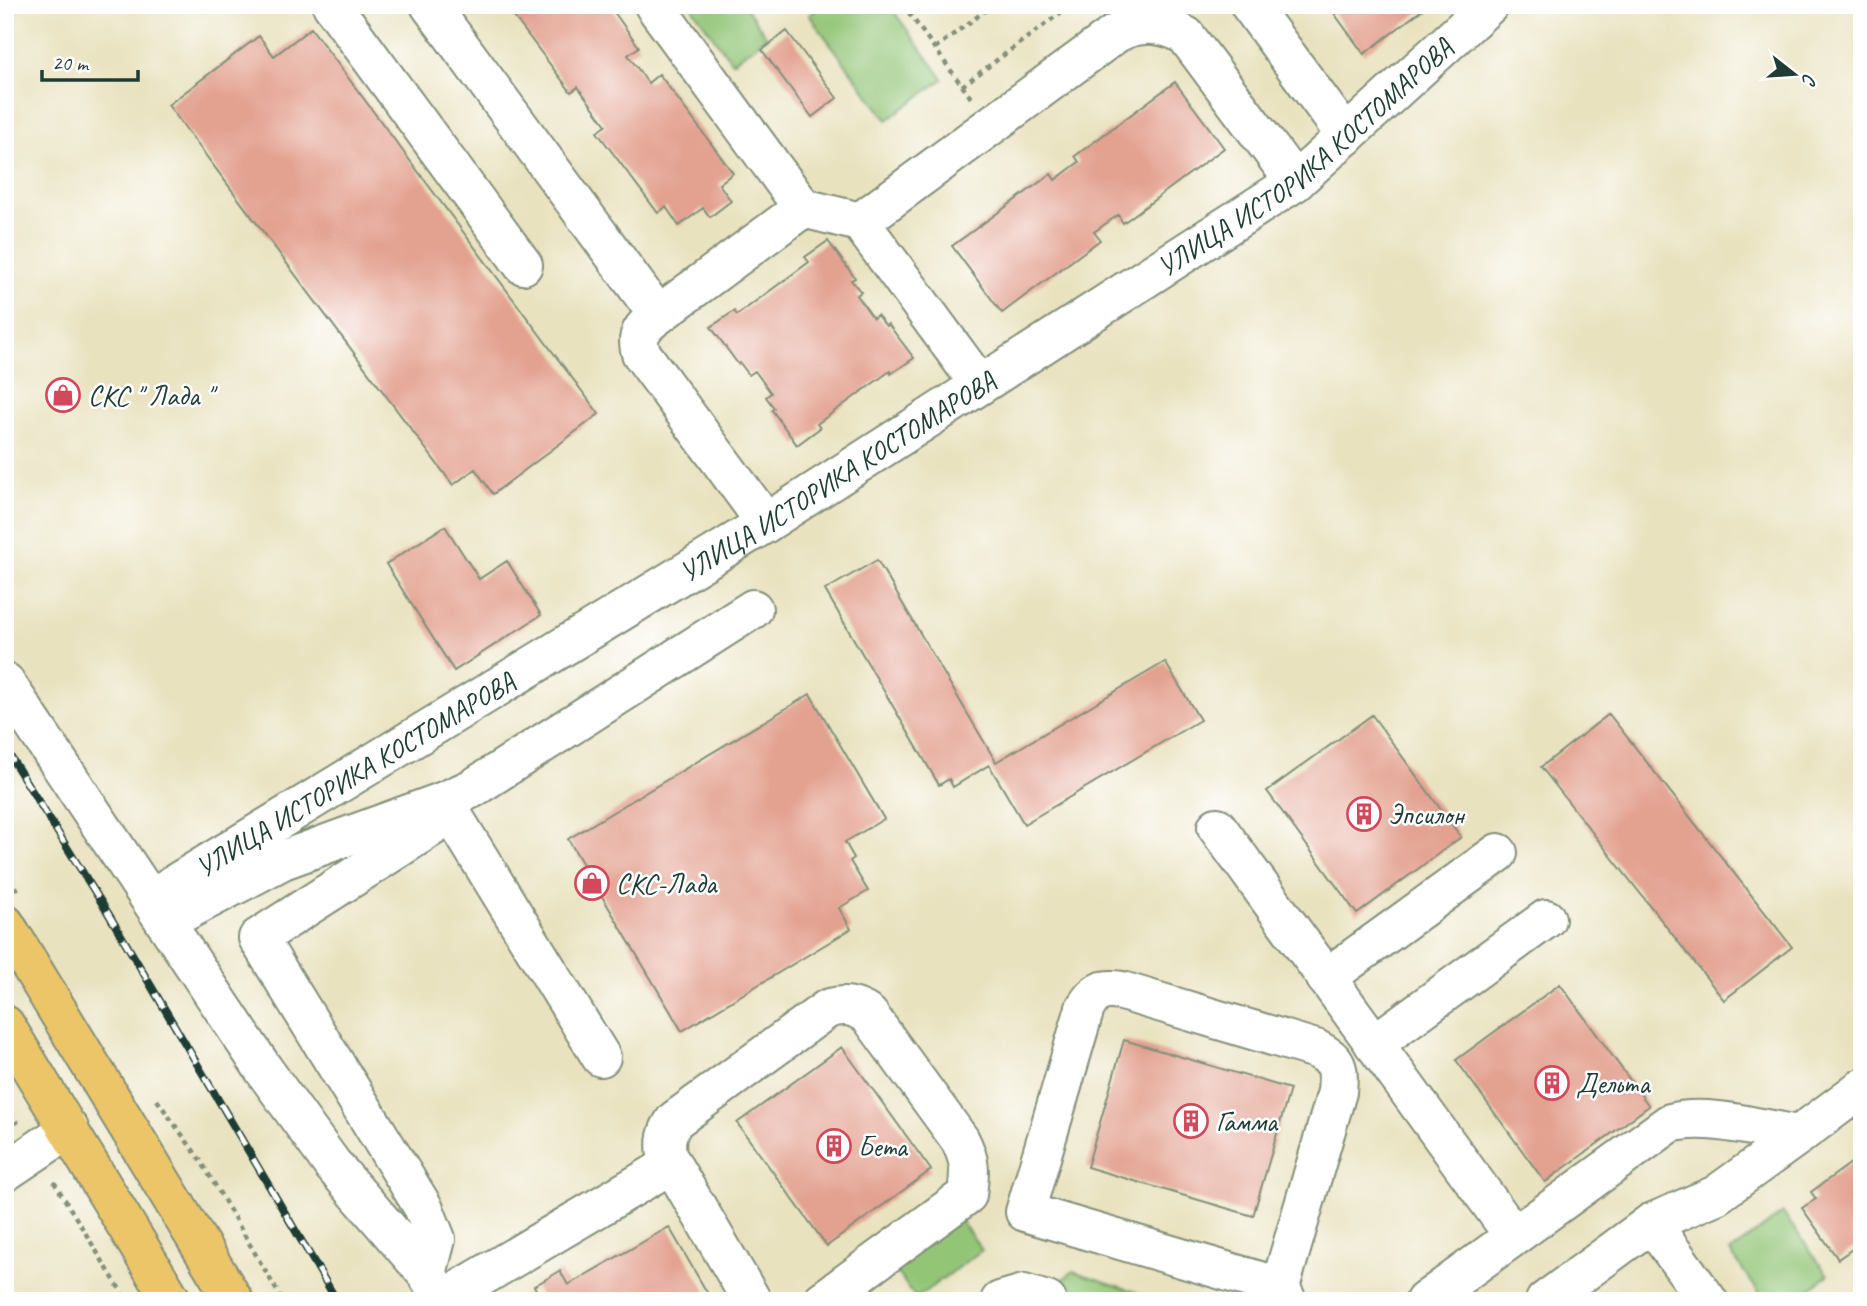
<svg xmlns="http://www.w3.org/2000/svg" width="1867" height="1306" viewBox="0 0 1867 1306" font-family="Caveat,sans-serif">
<rect width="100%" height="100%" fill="#fff"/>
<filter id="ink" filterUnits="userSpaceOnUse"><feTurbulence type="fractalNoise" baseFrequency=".0143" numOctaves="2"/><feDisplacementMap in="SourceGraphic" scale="14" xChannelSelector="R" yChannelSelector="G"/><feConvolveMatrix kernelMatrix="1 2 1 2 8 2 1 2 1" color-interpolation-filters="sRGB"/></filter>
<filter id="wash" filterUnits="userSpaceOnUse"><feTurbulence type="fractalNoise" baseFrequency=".00686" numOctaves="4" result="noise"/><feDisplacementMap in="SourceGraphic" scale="28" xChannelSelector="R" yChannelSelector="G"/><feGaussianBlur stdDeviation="1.57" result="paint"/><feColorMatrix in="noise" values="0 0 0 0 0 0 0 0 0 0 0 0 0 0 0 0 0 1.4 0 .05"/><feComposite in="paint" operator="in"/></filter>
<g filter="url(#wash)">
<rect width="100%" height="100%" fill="#e9e2bf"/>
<path fill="#92c576" stroke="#588155" stroke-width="2" d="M690,5H744L767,37L732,62Z
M822,5H889L943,79L887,120L809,15Z
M1783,1213L1828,1275L1793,1301H1765L1730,1252Z
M960,1220L982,1250L916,1298L894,1268Z
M1073,1271L1163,1301H1079L1063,1279Z"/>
<g id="blocks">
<path fill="#e3a190" d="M519,5H609L639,47L628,55L648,83L659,74L733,173L719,184L731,201L710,217L703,208L679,226L666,207L658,213L597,132L606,125L578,87L571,92L512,14L520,8Z
M1328,5H1420L1423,9L1364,54Z
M311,28L599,414L493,494L475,469L453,485L168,105L259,36L274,56Z
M787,31L837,98L812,117L762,50Z
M1175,82L1224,148L1123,223L1118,215L1094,232L1100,240L1002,313L952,246L1051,174L1055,180L1079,162L1075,156Z
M828,241L855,278L851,280L861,292L857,295L873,318L877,315L886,326L888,324L914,358L891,374L890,371L817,424L820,428L797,445L772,410L774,408L766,397L771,393L755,371L749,375L740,363L738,364L711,327L734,311L737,315L809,262L805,257Z
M445,526L479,579L507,561L541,615L454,671L386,564Z
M877,560L996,762L1165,662L1200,720L1024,824L989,765L953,787L949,779L939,785L825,590Z
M810,694L884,819L845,842L854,858L850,861L868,891L839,908L851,929L682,1031L568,839Z
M1609,714L1792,947L1724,1000L1541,767Z
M1372,715L1461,837L1357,914L1267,791Z
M1560,984L1649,1106L1545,1182L1456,1060Z
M1124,1040L1290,1089L1253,1216L1087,1167Z
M842,1047L931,1170L827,1246L737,1123Z
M1862,1155V1242L1838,1259L1802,1208L1816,1199L1811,1192Z
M669,1227L712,1301H543L534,1286L560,1271L568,1285Z
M1637,1294L1642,1301H1627Z"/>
</g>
</g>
<g filter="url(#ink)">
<use href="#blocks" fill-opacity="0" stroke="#84907a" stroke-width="2"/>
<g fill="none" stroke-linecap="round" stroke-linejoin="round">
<g stroke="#84907a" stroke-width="42">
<g id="minor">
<path d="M332,5L523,265"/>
<path d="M430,5L658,315C643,326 635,335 641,353L766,523"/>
<path d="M654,5L803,208L860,222L1115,34C1137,21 1164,22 1186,36L1295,182"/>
<path d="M1250,5L1346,136"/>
<path d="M860,222L980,385"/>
<path d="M658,315L803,208"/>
<path d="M5,682L264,1070L332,1164L427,1274L443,1301"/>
<path d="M444,801L601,1057"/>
<path d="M1217,827L1514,1236"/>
<path id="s1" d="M150,899L766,523L1295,182L1489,5"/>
<path d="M165,922L283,860L444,801L473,788L753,609"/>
<path d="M1326,978L1498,853"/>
<path d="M1374,1044L1546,919"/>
<path d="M5,1172L69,1129"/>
<path d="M1651,1223L1708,1301"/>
<path d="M427,1274L436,1239L423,1207L258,938L450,815"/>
<path d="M1280,1287L1025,1212L1085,1008C1095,991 1102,988 1122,991L1316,1049C1339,1061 1339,1067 1337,1092L1280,1287L1287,1301"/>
<path d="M442,1300L672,1164"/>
<path d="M752,1301L667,1156C665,1141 666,1133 675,1120L827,1009C844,1004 854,1005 869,1015L960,1140C971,1162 970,1171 967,1195L822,1301"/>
<path d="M1000,1301L1024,1294L1047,1301"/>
<path d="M1425,1301L1670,1123C1708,1113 1760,1129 1799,1135L1862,1088"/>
<path d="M1545,1301L1651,1223L1716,1195L1799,1135"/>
</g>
</g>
<g stroke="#84907a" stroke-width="42">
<path id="highway" d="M5,924L234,1301
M5,1025L172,1301"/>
</g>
<path stroke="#84907a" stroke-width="4.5" stroke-dasharray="5 5" stroke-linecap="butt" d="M903,5L971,98
M935,48L993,5
M962,86L1071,5
M5,869L19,892
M157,1100L201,1161L283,1301
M5,1104L18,1124
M54,1182L127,1301"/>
<use href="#minor" stroke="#fff" stroke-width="38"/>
<use href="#highway" stroke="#ecc569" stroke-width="38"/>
<g stroke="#1f3d34" stroke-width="8">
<path id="rail" d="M5,748L108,913L337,1301"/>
</g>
<use href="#rail" stroke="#fff" stroke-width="5" stroke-dasharray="16" stroke-linecap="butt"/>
</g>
</g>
<defs>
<g id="shop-ring" transform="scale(1.75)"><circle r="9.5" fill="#fff" stroke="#d1495b" stroke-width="1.5"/><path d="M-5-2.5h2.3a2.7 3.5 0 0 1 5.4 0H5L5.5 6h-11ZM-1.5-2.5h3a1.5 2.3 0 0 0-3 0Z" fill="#d1495b"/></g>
<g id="building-ring" transform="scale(1.75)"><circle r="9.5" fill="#fff" stroke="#d1495b" stroke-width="1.5"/><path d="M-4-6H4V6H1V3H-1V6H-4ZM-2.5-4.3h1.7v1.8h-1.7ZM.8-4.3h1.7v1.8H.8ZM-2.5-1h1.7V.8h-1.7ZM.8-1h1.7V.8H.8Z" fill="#d1495b"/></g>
</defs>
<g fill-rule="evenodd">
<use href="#shop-ring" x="63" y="395"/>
<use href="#building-ring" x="1364" y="814"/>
<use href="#shop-ring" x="592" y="883"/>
<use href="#building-ring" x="1552" y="1083"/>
<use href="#building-ring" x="1191" y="1121"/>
<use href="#building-ring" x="834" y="1146"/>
</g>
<g text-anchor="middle" stroke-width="5" stroke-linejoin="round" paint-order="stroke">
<g font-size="28" fill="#1f3d34" stroke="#fff">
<text dy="10" stroke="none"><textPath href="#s1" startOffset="1374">УЛИЦА ИСТОРИКА КОСТОМАРОВА</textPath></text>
<text dy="10" stroke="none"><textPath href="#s1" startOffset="807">УЛИЦА ИСТОРИКА КОСТОМАРОВА</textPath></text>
<text dy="10" stroke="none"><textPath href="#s1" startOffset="240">УЛИЦА ИСТОРИКА КОСТОМАРОВА</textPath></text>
</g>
<g font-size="28" fill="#1f3d34" stroke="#fff" text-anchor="start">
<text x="88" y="405">СКС " Лада "</text>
<text x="1388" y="824">Эпсилон</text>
<text x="616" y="893">СКС-Лада</text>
<text x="1576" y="1093">Дельта</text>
<text x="1216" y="1131">Гамма</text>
<text x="858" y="1156">Бета</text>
</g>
</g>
<rect width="1867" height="1306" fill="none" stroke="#fff" stroke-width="28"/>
<g transform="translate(1794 74) rotate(107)" stroke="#ffffff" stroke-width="5" paint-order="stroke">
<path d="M0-5L12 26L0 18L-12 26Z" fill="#1f3d34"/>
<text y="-10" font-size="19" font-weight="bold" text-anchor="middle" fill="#1f3d34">С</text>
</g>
<path d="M42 70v10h96v-10" fill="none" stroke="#1f3d34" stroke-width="3.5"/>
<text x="52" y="70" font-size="21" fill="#1f3d34" stroke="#ffffff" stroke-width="5" paint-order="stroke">20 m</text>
</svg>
